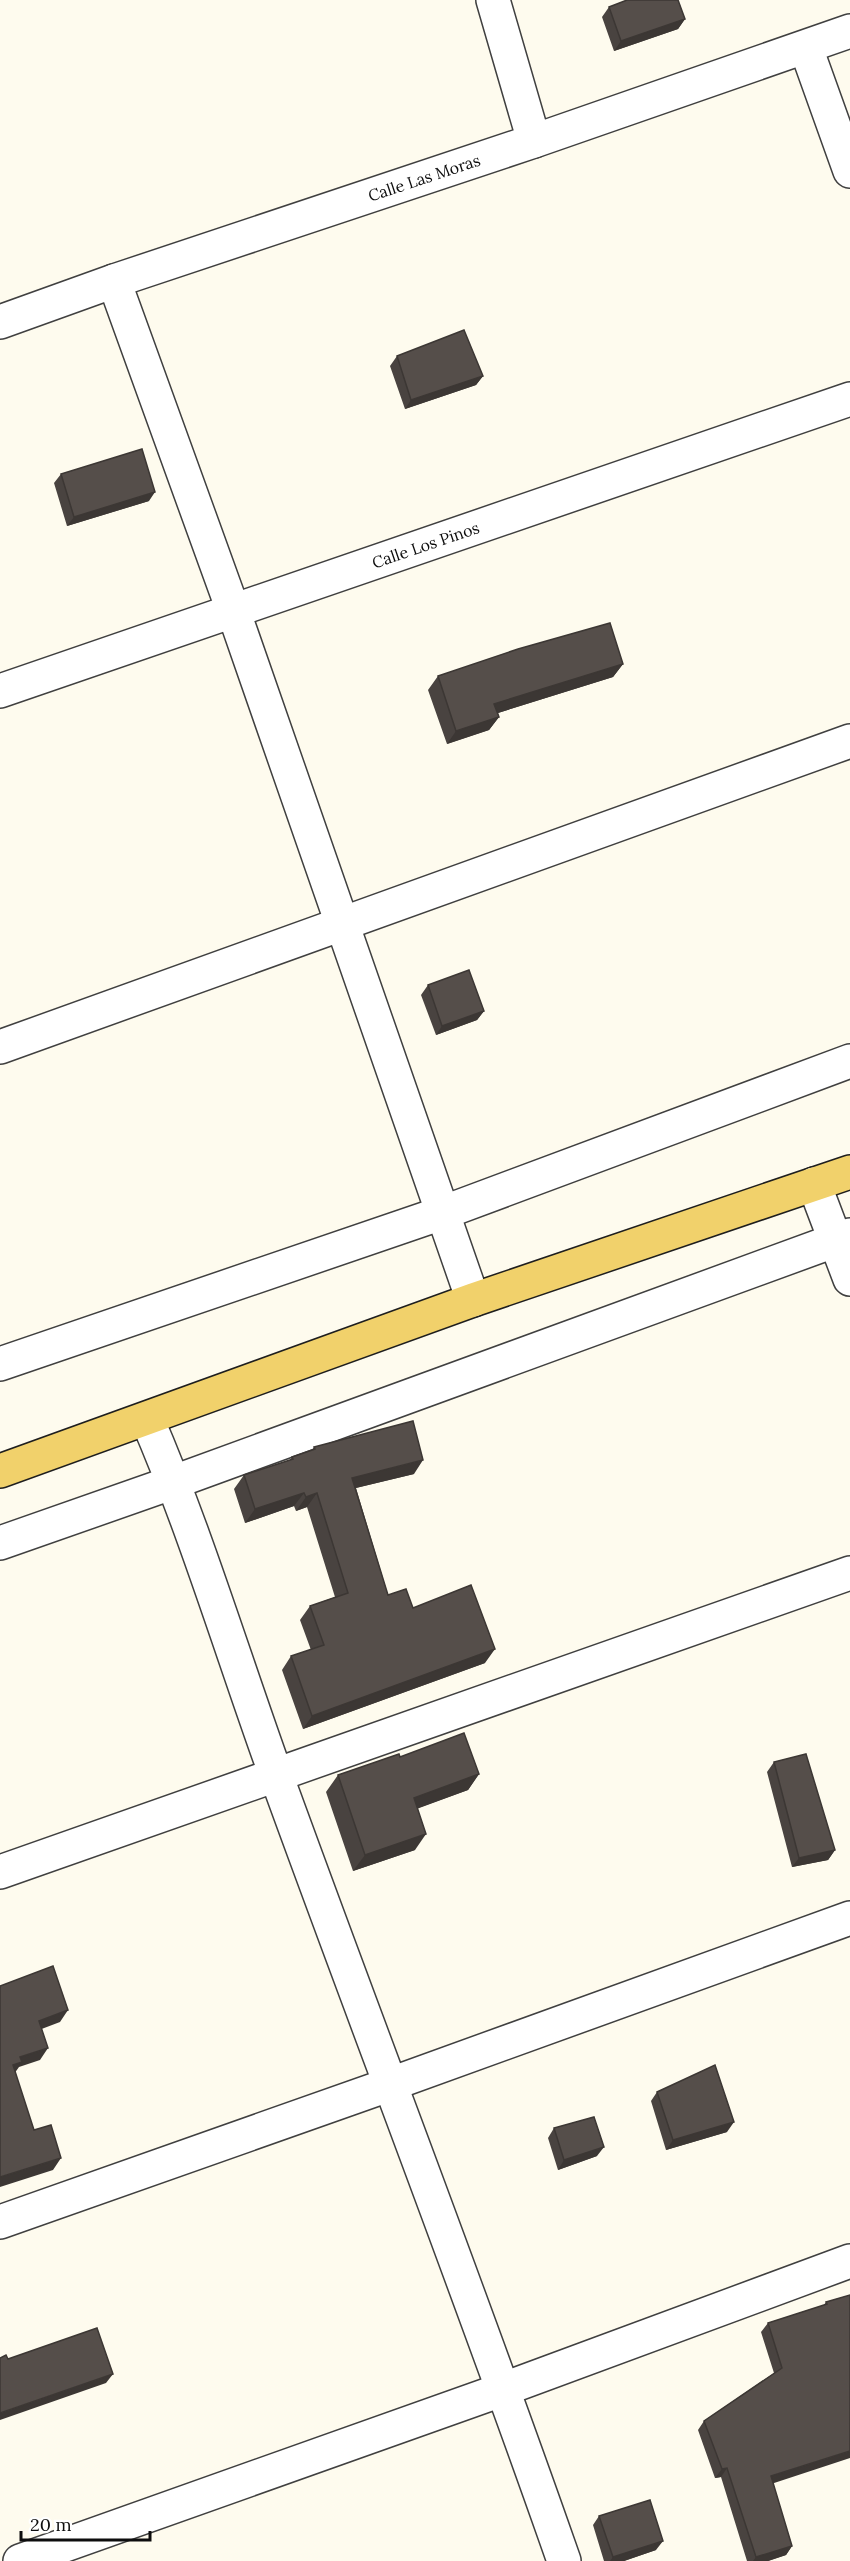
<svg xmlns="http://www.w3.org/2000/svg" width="850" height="2561" viewBox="0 0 850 2561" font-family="Lora,serif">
<rect width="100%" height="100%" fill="#fefbee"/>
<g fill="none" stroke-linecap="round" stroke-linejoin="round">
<g stroke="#404040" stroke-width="36">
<g id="minor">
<path d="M493,0L534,141"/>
<path d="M806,48L850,171"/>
<path d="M114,281L233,610L473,1300"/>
<path id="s1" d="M0,322L114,281L534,141L850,31"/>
<path id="s2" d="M0,691L850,399"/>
<path d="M0,1047L850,741"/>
<path d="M814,1184L850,1279"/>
<path d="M0,1364L442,1213L850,1061"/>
<path d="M147,1419C197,1535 233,1656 276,1775C371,2037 472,2297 564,2561"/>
<path d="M0,1543L174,1482L850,1235"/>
<path d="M0,1872L850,1573"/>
<path d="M0,2222L391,2084L850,1918"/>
<path d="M20,2561L504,2389L850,2261"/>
</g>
</g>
<g stroke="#1e1e1e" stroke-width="36">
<path id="major" d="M0,1471L473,1300L850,1172"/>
</g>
<use href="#minor" stroke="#fff" stroke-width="33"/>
<use href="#major" stroke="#f1d16b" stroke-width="33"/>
</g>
<path fill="#494340" d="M609,7L685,19L678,29L614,51L602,17Z
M397,356L483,376L476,385L405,409L390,366Z
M61,474L149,501L67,526L54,483Z
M623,664L613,677L498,713L499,717L489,730L447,744L428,690L438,676Z
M428,985L484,1011L477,1020L436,1035L421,995Z
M314,1447L414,1474L356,1488L388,1595L413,1608L485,1663L303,1729L282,1670L291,1656L311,1650L300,1620L310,1606L335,1597L307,1507L296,1511L294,1506L245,1523L234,1489L244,1475L290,1460L292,1457L312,1450Z
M400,1757L479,1774L468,1790L418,1808L415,1850L353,1871L326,1792L338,1775Z
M774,1762L835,1850L828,1860L792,1867L767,1772Z
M657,2092L727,2132L666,2150L651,2101Z
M554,2128L597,2156L558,2170L548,2138Z
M850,2295L773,2483L792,2546L786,2555L768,2561H747L721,2477L715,2478L698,2430L704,2421L774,2373L761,2332L768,2323L824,2305L826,2302Z
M599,2516L656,2550L624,2561H604L593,2525Z"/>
<path fill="#3c3734" d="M685,19L678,29L614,51L621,41Z
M483,376L476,385L405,409L411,400Z
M155,492L149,501L67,526L74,517Z
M623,664L613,677L485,717L494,704Z
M499,717L489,730L447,744L456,731Z
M484,1011L477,1020L436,1035L442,1026Z
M423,1460L414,1474L343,1491L352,1478Z
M304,1493L294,1506L245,1523L255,1509Z
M317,1493L307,1507L296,1511L306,1497Z
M495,1649L485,1663L303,1729L312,1716Z
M479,1774L468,1790L403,1814L414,1798Z
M426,1834L415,1850L353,1871L365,1855Z
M835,1850L828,1860L792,1867L799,1858Z
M68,2010L60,2022L31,2033L39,2021Z
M48,2048L40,2060L19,2067L14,2074L13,2065L20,2057Z
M734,2122L727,2132L666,2150L673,2140Z
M604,2147L597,2156L558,2170L564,2160Z
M61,2158L53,2170L0,2187V2177Z
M113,2374L106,2383L0,2420V2413Z
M850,2451V2458L765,2486L771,2476Z
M727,2468L721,2477L715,2478L722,2469Z
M663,2541L656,2550L624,2561H610L613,2557Z
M792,2546L786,2555L768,2561H753L756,2557Z"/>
<path fill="#554e4a" stroke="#3c3734" stroke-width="1.5" d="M627,0H678L685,19L621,41L609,7Z
M464,330L483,376L411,400L397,356Z
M142,449L155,492L74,517L61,474Z
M610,623L623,664L494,704L499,717L456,731L438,676L518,649Z
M469,970L484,1011L442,1026L428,985Z
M413,1421L423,1460L352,1478L388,1595L406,1589L413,1608L471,1585L495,1649L312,1716L291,1656L324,1645L310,1606L348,1593L317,1493L306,1497L304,1493L255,1509L244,1475L293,1459L292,1457L315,1449L314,1447Z
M464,1733L479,1774L414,1798L426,1834L365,1855L338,1775L399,1754L400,1757Z
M806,1754L835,1850L799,1858L774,1762Z
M53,1966L68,2010L39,2021L48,2048L20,2057L22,2062L13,2065L34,2130L51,2125L61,2158L0,2177V1986Z
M715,2065L734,2122L673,2140L657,2092Z
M594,2117L604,2147L564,2160L554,2128Z
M850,2295V2451L771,2476L792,2546L756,2557L727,2468L722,2469L704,2421L782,2368L768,2323L827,2304L826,2302Z
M97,2328L113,2374L0,2413V2358L6,2355L8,2359Z
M650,2500L663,2541L613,2557L599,2516Z"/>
<g text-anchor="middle" stroke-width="6" stroke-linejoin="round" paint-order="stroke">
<g font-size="16" fill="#0d0d0d" stroke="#fff">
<text dy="6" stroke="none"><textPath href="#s1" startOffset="448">Calle Las Moras</textPath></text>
<text dy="6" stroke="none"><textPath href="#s2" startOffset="450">Calle Los Pinos</textPath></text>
</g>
</g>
<path d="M21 2531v9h129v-9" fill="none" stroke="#0d0d0d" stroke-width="3"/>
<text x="30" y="2531" font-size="18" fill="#0d0d0d" stroke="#ffffff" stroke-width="4.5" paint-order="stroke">20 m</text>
</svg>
